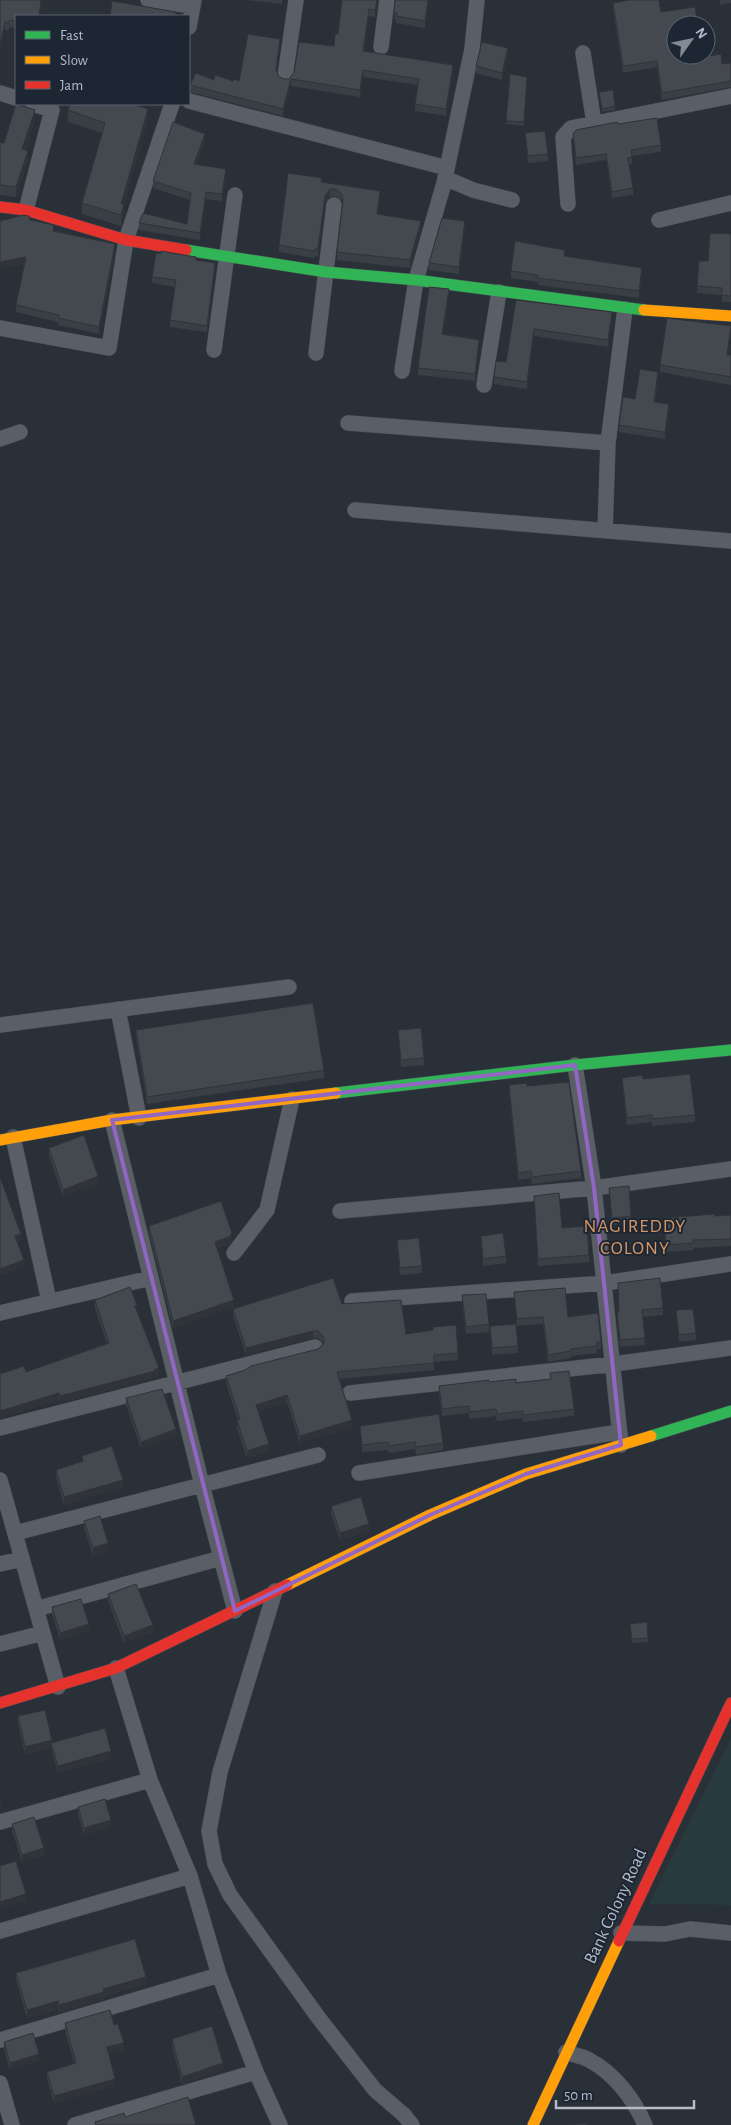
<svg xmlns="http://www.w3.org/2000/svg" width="731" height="2125" viewBox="0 0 731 2125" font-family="'Alegreya Sans',sans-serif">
<rect width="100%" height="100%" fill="#2a3038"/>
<path fill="#273a3e" d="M731,1738V1905L649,1904Z"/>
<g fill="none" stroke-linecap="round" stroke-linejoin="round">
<g stroke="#484c53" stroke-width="16">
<path id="street" d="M148,0L193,6
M189,27L194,0
M381,47L387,0
M583,53L594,123
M285,77L296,0
M0,93L16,98
M189,101L447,168
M445,178L473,190L512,200
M568,204L563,137L571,128L731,96
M26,210L52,110L33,104
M659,220L731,203
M0,328L109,348L126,240L172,104
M214,350L235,195
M316,353L334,205
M402,371L416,280L444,183L472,49L477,0
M484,385L499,292
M348,423L608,443
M0,439L20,432
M355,510L731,541
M605,531L608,443L625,309
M118,1009L139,1118
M0,1025L289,987
M575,1065L594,1188L621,1445
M112,1120L202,1485L235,1611
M13,1137L49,1301
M340,1211L594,1188L731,1169
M234,1253L267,1210L292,1099
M352,1301L605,1283L731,1264
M0,1313L151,1278
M350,1393L614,1364L731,1348
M0,1428L315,1347
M359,1473L619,1432
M0,1480L58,1687
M15,1533L318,1455
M0,1564L22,1559
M275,1591L220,1772L209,1831L215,1864L230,1895L318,2017L375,2090L404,2115L412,2125
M36,1609L221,1558
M0,1644L43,1633
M116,1668L150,1780L190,1876L219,1975L256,2072L280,2125
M0,1822L150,1780
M0,1931L190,1876
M621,1933L665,1934L690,1929L731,1933
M0,2040L219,1975
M566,2052C573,2055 582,2056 589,2060C614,2073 634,2099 645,2125
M0,2083L12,2125
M75,2125L256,2072"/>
</g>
<g stroke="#484c53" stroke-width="12">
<path id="fast" d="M186,250L326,272L416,280L644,310
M336,1093L575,1065L731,1050
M651,1436L731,1411"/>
</g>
<g stroke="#484c53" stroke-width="12">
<path id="slow" d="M644,310L731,316
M0,1140L112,1120L336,1093
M287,1585L430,1515L526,1474L651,1436
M533,2125L619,1941"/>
</g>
<g stroke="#484c53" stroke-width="12">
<path id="jam" d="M0,207L26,210L126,240L186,250
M0,1703L116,1668L287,1585
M619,1941L731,1703"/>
</g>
<use href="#street" stroke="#5a5e66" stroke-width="15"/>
<use href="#fast" stroke="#30b455" stroke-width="11"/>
<use href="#slow" stroke="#ff9f0a" stroke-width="11"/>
<use href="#jam" stroke="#e5322d" stroke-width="11"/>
</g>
<path fill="#3a3f45" d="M0,0L16,16V28L9,27V30H5Z
M247,0H282V4Z
M342,0H378L375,17L369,16L364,51L453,72L446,116L415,111V104L418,85L363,77L360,97L291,86L283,116L190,92V85L214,80L233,81H239L280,46L276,71L279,77L284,79H289L334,46L338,34Z
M395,0H429L425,28L396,23V20L394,19Z
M720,0H731V3L720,5Z
M613,3L661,12L703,57L722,64L731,63V87L662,100L657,67L623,73L613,10Z
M508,55L502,80L476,73V66Z
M510,74L527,77L524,126L506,124Z
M599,92L615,106V110L602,112Z
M70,104H141V107L148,120L124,204V216L121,226L82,214V203L102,133L68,122V110Z
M35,120L25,150L28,161L16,197L0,195V142L4,143Z
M618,124L661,145V152L632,156V164H629L633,188V195L612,198L606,160L576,165L573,140V134Z
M525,133L548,154V161L528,163Z
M205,142L196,165L226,176L222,201L206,199L200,240L139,230V223L187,224L190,200L153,188V181Z
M322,182L380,198L378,214L421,228L410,268L337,260V252L343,203L342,201L336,196L330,197L325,203L318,257L315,256L314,258L279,252V245Z
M30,220L54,232L115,251L99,334L58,325V322L16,312V305L24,264Z
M465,228L459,274L429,270V263Z
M731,234V302H722V295L697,293V286Z
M565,257L642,275L639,298L538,285V282L511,278V271Z
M196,261L215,270L207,332L170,327V320L175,287L152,283V277Z
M449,297L443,334L479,347L475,381L418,375V368Z
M516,300L612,319L608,347L534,336L527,389L494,384V377L506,362Z
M731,326V334L728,355H731V385L660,372V365Z
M658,379L655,402L669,410L665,439L619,432V425L635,399Z
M136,1030L324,1070V1078L147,1104L136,1037Z
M398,1030L424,1058V1065L401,1067Z
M622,1078L643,1079L695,1115V1122L652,1126V1122L627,1125L622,1085Z
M509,1085L527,1086L581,1171V1178L532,1184L531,1178L518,1180L509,1092Z
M49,1148L98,1183L63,1197L49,1155Z
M609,1188L631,1216V1223L612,1225Z
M534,1196L562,1228L589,1255V1262L538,1266Z
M731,1215V1246L693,1248V1250L666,1252L664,1218Z
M149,1226L232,1240L229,1244L217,1248L234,1307L173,1328L149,1233Z
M481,1236L506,1256V1263L483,1266Z
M397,1240L422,1266V1273L400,1275Z
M514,1292L568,1317L601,1342V1349H597V1353L571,1356V1358L548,1362L543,1324L517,1326Z
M462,1295L489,1324V1332L466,1334L462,1303Z
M95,1300L137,1311L159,1375L155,1377V1378L60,1403L59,1400L0,1418L26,1372L107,1344L95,1308Z
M342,1304L406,1334L458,1353V1360L434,1362V1370L339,1379L352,1427L300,1443L287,1402L259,1411L269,1451L247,1458L237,1428V1420H238L226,1383V1376L318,1349L323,1343L318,1338H313L246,1355L233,1316V1309Z
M663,1308V1315L643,1317L645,1345L620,1347L617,1311Z
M676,1310L696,1333V1340L679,1342Z
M490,1326L518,1346V1353L492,1355Z
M550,1373L574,1409V1416L523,1422V1418L497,1421L496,1416L469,1419V1413L442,1416L439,1393V1386L489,1382L516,1383L550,1379Z
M126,1398L176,1436L141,1449L126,1405Z
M360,1426L443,1443V1450L416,1455L415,1449L389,1453L388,1450L362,1452Z
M82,1456L123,1487L64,1505L56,1477V1470L82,1462Z
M331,1506L369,1531L340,1540L331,1514Z
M84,1521L108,1550L93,1556L84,1528Z
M108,1594L153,1632L124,1643L108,1601Z
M52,1607L89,1631L60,1640L52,1614Z
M630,1624L648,1638V1642L632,1643Z
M18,1716L52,1743L111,1758L58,1773L51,1748L25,1754L18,1724Z
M78,1807L111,1827L84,1835L78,1814Z
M12,1824L44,1855L22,1862L12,1831Z
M16,1973L146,1984L104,1996V1999L59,2013L58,2009L27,2018L16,1980Z
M65,2023L114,2025L124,2050L108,2054L115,2086L54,2103L47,2079V2072L74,2063L65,2031Z
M172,2039L223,2070L182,2084L172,2047Z
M4,2042L39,2061L10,2070L4,2049Z"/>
<path fill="#303338" d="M41,0H42L40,16H39Z
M377,0H378L375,17V10Z
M428,0H429L425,28V21Z
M369,9V16L363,58V51Z
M5,22V30L0,53V46Z
M280,39V46L276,76V69Z
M508,48V55L502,80V73Z
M453,65V72L446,116V109Z
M363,70V77L360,97V90Z
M291,79V86L283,116V109Z
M148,109V120L124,207V204V216L121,226V204Z
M35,110V120L22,159V149Z
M205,134V142L194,172V164Z
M28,151V161L16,197V187Z
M226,169V176L222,201V194Z
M330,189V197L325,203L318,257V249L325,196Z
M380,191V198L377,221V214Z
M206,192V199L200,240V233Z
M421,221V228L410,268V260Z
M465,221V228L459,274V267Z
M115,244V251L99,334V327Z
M26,257V264L0,269V262Z
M215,263V270L207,332V326Z
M642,268V275L639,298V291Z
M449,289V297L442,341V334Z
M612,312V319L608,347V340Z
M731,326V334L727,362V355Z
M534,329V336L527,389V382Z
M479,340V347L475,381V374Z
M658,372V379L654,408V402Z
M669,404V410L665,439V432Z
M98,1176V1183L63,1197V1190Z
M232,1233V1240L229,1244L215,1249V1242Z
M21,1234V1241L15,1243V1236Z
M24,1260V1267L0,1276V1269Z
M234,1300V1307L173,1328V1321Z
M313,1331V1338L246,1355V1348Z
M159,1368V1375L155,1377V1378L60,1403V1396Z
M59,1393V1400L0,1418V1411Z
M287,1395V1402L256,1412V1405Z
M352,1420V1427L300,1443V1436Z
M176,1429V1436L141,1449V1442Z
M269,1444V1451L247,1458V1451Z
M123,1480V1487L64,1505V1497Z
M369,1524V1531L340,1540V1533Z
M108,1543V1550L93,1556V1548Z
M89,1624V1631L60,1640V1633Z
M153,1625V1632L124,1643V1636Z
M52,1740L51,1748L25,1754V1747Z
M111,1751V1758L58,1773V1766Z
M0,1797H2V1804L0,1805Z
M111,1820V1827L84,1835V1828Z
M44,1848V1855L22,1862V1855Z
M26,1894V1901L0,1909V1902Z
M146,1977V1984L104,1996V1999L59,2013V2005L103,1989Z
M58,2001V2009L27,2018V2010Z
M124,2043V2050L107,2055V2047Z
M39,2054V2061L10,2070V2063Z
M223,2063V2070L182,2084V2077Z
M115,2079V2086L54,2103V2096Z"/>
<path fill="#444950" stroke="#303338" d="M0,0H41L39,16H16V21L9,20V23L5,22L0,46Z
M342,0H377L375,10L369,9L363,51L453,65L446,109L415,104L419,79L363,70L360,90L291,79L283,109L190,85L196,73L214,80L215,75L233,81L234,79L239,81L248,34L280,39L276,69L279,77L284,79H289L294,72L299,42L334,46L335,34H338Z
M395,0H428L425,21L396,16L397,13L394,12Z
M629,0H659L661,12L695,7L698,25H676V55H703V57L721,54L722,64L731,63V81L662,93L657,61L623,66L613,3Z
M112,1L176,12V16H110Z
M482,42L508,48L502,73L476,66Z
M510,74L527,77L524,122L506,121Z
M613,90L615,106L602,109L599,92Z
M16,104L35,110L22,149L28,151L16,187L0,185V142L4,143Z
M70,104H138V106L148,109L121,204H124L121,215L82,203L105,123L68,110Z
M657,118L661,145L631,150L632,157L628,158L633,188L612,192L606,154L576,158L573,134L576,130L617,122L618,124Z
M173,122L205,134L194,164L226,169L222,194L206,192L200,233L139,223L143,213L187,224L191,193L153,181Z
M545,131L548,154L528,156L525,133Z
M288,173L322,178L321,182L380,191L377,214L421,221L410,260L337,252L343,199L342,194L336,189H330L325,196L318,249H315L314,251L279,245Z
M24,215L29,216L30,220L54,225L53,231L115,244L99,327L58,318L59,315L16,305L26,257L0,262V221Z
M442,218L465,221L459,267L429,263Z
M710,233L731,234V296L722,295V288L697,286L699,261H708Z
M515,241L565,250L564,256L642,268L639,291L538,278V275L511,271Z
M161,251L196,257V260L215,263L207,326L170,320L176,280L152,277L156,253L161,254Z
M429,287L449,289L442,334L479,340L475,374L418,368Z
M516,300L612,312L608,340L534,329L527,382L494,377L496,361L506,362Z
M667,318L731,326L727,355H731V377L660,365Z
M640,369L658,372L654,402L669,404L665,432L619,425L623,397L635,399Z
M313,1003L324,1070L147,1097L136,1030Z
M421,1028L424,1058L401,1060L398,1030Z
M690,1074L695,1115L652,1119V1115L627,1118L622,1078L642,1075L643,1079Z
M569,1082L581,1171L532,1177L531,1171L518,1173L509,1085L527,1083V1086Z
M84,1135L98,1176L63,1190L49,1148Z
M0,1177L21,1234L15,1236L24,1260L0,1269Z
M629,1186L631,1216L612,1218L609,1188Z
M559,1193L562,1228L587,1226L589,1255L538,1259L534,1196Z
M221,1201L232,1233L229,1237L215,1242L234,1300L173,1321L149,1226Z
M715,1214V1216L731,1215V1239L693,1240V1243L666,1245L664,1218Z
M503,1233L506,1256L483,1259L481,1236Z
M419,1238L422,1266L400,1268L397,1240Z
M333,1278L342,1304L401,1300L406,1334L433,1330V1327L456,1325L458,1353L434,1355V1363L337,1372L352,1420L300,1436L287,1395L256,1405L269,1444L247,1451L237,1420L240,1419L226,1376L245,1370L251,1366L318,1349L324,1343V1337L318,1331H313L246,1348L233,1309Z
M660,1278L663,1308L642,1310L645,1338L620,1340L617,1311H619L618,1283Z
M130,1287L137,1305L135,1306L159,1368L154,1370L155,1371L60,1396L59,1393L0,1411V1374L24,1366L26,1372L109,1343L95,1300Z
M565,1288L568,1317L598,1313L601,1342H597V1346L571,1349V1351L548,1355L543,1317L517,1319L514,1292Z
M486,1294L489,1324L466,1327L462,1295Z
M693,1309L696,1333L679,1335L676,1310Z
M516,1324L518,1346L492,1348L490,1326Z
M569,1371L574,1409L523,1415V1411L497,1414L496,1409L469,1412V1406L442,1409L439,1386L489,1380V1382L516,1379V1383L551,1379L550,1373Z
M162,1389L176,1429L141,1442L126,1398Z
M439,1414L443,1443L416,1447L415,1442L389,1446L388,1442L362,1445L360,1426Z
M112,1446L123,1480L64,1497L56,1470L83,1461L82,1456Z
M361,1497L369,1524L340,1533L331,1506Z
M100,1516L108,1543L93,1548L84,1521Z
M136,1584L153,1625L124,1636L108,1594Z
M81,1599L89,1624L60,1633L52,1607Z
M647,1622L648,1638L632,1639L630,1624Z
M45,1710L52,1740L25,1747L18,1716Z
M105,1728L111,1751L58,1766L51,1743Z
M105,1799L111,1820L84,1828L78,1807Z
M34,1817L44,1848L22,1855L12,1824Z
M16,1861L26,1894L0,1902V1866Z
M135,1939L146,1977L103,1989L104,1992L59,2005L58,2001L27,2010L16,1973Z
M110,2010L114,2025L118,2024L124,2043L107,2047L115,2079L54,2096L47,2072L76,2063L65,2023Z
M212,2026L223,2063L182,2077L172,2039Z
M33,2033L39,2054L10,2063L4,2042Z
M188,2097L196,2125H96L95,2122L124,2113L125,2117Z
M587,2123V2125H569Z"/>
<path fill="none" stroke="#9266c3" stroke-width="4" stroke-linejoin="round" d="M575,1065L594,1188L621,1445L526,1474L430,1515L235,1611L112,1120Z"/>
<g text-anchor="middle" stroke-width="4" stroke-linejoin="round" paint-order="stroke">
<g font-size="18" fill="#b4bcc9" stroke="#1d2633">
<text transform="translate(615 1906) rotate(-65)" y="6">Bank Colony Road</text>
</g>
<g font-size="19" letter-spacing="1" fill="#d59563" stroke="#1d2633">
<text x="635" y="1232">NAGIREDDY<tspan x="635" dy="22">COLONY</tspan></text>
</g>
</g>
<rect x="15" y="15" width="175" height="90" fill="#1d2633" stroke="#59626f"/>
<rect x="25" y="31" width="25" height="8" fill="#30b455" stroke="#59626f"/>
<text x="60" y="40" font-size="15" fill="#b4bcc9">Fast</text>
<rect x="25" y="56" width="25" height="8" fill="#ff9f0a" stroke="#59626f"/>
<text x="60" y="65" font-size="15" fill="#b4bcc9">Slow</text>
<rect x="25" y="81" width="25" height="8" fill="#e5322d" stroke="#59626f"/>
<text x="60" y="90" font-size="15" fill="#b4bcc9">Jam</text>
<g transform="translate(691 40) rotate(57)"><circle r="24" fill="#1d2633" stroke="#59626f"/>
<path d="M0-4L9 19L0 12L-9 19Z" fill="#848b96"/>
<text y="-8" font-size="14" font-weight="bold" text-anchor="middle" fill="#b4bcc9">N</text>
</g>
<path d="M556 2100v8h138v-8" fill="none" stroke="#b4bcc9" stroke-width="2.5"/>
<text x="564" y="2100" font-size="15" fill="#b4bcc9" stroke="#1d2633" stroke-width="4" paint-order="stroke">50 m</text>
</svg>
